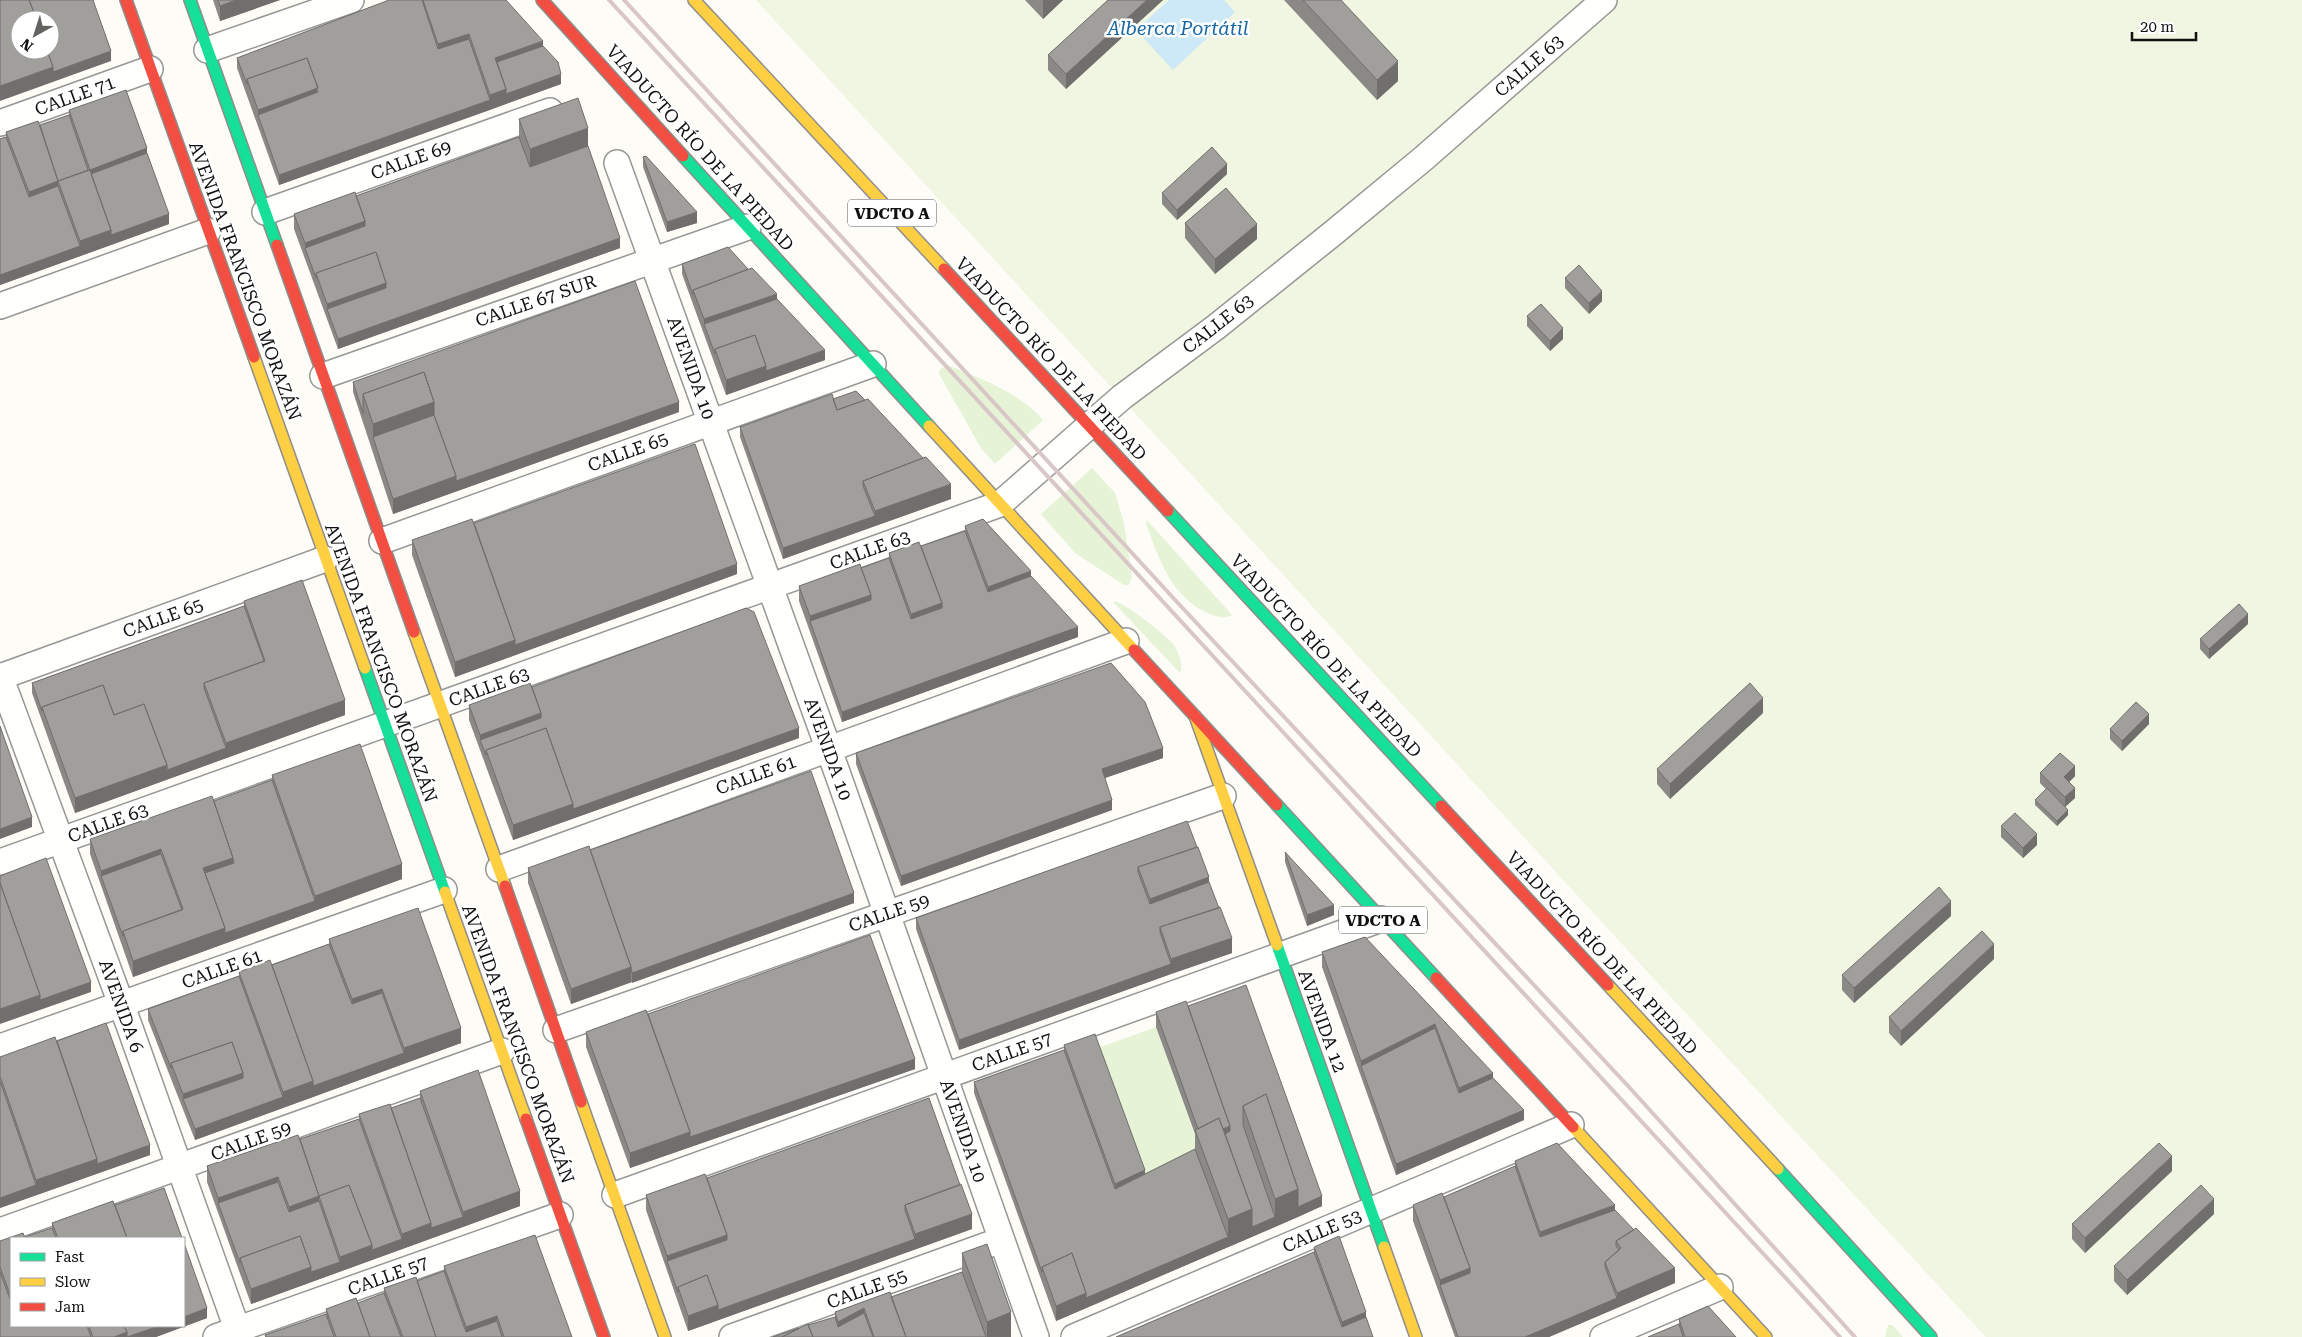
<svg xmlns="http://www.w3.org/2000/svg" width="2302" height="1337" viewBox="0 0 2302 1337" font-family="'Roboto Serif',serif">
<rect width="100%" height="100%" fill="#fdfcf7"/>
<path fill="#e7f3d7" d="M948,365C983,380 1017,391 1043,420L995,464L981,448L939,374L940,369Z
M1092,468L1115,493L1124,523L1132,577L1129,585H1124L1075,553L1041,514Z
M1147,520L1232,615C1224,619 1218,617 1210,614C1172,599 1159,559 1146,524Z
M1114,601C1125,603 1166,635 1174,645C1178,652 1183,663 1181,671L1179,672L1114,603Z
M1156,1027L1202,1155L1145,1185L1095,1049Z
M1888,1325H1892L1903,1337H1885Z"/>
<path fill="#f0f6e1" d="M756,0H2302V1337H1986L1655,980Z"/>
<path fill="#cde8f7" d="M1169,0H1224L1235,12L1173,70L1136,30Z"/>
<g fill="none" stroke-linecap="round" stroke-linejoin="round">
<g stroke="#979795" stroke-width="28">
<path id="street" d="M207,50L351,0
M0,123L150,69
M617,163L838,775L1036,1337
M265,212L550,111
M0,306L208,231
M323,376L748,227
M382,541L873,364
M0,676L130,1028L240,1337
M0,677L325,559
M0,862L1000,504L1122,397L1216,327L1332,234L1424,158L1604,0
M499,869L1126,641
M556,1030L1223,796
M0,1047L444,890
M615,1195L1381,919
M0,1231L502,1051
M216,1337L560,1215
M732,1337L993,1243
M1074,1337L1571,1125
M1603,1337L1720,1287"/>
</g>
<g stroke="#8e8d8b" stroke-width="14">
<path id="fast" d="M190,0L277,245
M683,156L929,426
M1168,511L1441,806
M365,668L445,892
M1277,805L1436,978
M1277,945L1384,1247
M1778,1169L1931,1337"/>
</g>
<g stroke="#8e8d8b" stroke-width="14">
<path id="slow" d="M694,0L944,269
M254,357L365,668
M929,426L1134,650
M414,632L505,886
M1195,716L1277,945
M445,892L526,1119
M1608,985L1778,1169
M581,1102L665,1337
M1573,1127L1766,1337
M1384,1247L1416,1337"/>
</g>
<g stroke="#8e8d8b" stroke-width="14">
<path id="jam" d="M126,0L254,357
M542,0L683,156
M277,245L414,632
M944,269L1168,511
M1134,650L1277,805
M1441,806L1608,985
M505,886L581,1102
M1436,978L1573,1127
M526,1119L604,1337"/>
</g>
<use href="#street" stroke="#fffffe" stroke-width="25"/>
<use href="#fast" stroke="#16e098" stroke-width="11"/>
<use href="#slow" stroke="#ffcf43" stroke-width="11"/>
<use href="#jam" stroke="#f24e42" stroke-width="11"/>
<path stroke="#d9c6c7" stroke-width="4" d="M609,0L1840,1337
M624,0L1177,602L1629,1087L1855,1337"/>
</g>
<path fill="#8a8986" d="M213,0H280L220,21Z
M389,0H506L543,46L561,84L279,185L237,68V58Z
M1025,0H1063L1043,19Z
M1108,0H1163L1066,89L1048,70V55Z
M1284,0H1341L1398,81L1377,100Z
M69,110L147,153L169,224L0,285V139L6,137V132L40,125L69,115Z
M519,119L588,146L620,248L338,349L294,229V214L356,196L519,137Z
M643,157L697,223L667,232L643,167Z
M1227,174L1177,220L1162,204V193Z
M1185,223L1257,239L1215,274L1185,238Z
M682,264L777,299L825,360L726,395L682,274Z
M1565,278L1602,301L1589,314L1565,288Z
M1527,316L1563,339L1550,351L1527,326Z
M353,382L679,412L393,514L353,392Z
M833,399L951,499L783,559L740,437V427Z
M474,523L737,574L455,677L412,555V540Z
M965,526L1031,576L1078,637L842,722L799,601V586L861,568L889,558V553L921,546L965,531Z
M244,601L345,715L75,813L32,693V683L244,606Z
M2248,624L2209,659L2200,649V639Z
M532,687L799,738L513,840L469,720V705Z
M1763,713L1670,799L1657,784V769Z
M2149,724L2122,751L2110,739V729Z
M856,753L1163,758L1105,778L1112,810L901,886L856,764Z
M2040,773L2075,776L2069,782L2075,798L2065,807L2068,815L2057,826L2035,805V800L2046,789L2040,783Z
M272,775L402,879L133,977L90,854V839L214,801L272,780Z
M2001,826L2037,845L2023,858L2001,837Z
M1197,847L1209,882L1232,953L1171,974L959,1050L916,929V918Z
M590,850L854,903L571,1004L528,883V868Z
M1285,852L1334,915L1307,926L1285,862Z
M1951,916L1854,1003L1842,990V975Z
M1365,937L1493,1078L1524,1120L1396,1175L1322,967V952Z
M329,939L461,1043L195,1140L148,1020V1009L239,976V972L272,965L329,944Z
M1994,959L1901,1046L1889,1033V1017Z
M1188,1006L1322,1206L1275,1227L1056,1321L974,1093V1082L1064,1050V1045L1145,1174L1195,1149V1134L1156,1027V1012Z
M648,1014L915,1069L630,1168L586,1047V1032Z
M57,1041L150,1155L0,1208V1057Z
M420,1091L520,1206L251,1304L207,1182V1166L300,1139L359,1119V1114L391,1108L420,1098Z
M929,1098L972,1229L688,1331L646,1210V1195L707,1178Z
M1515,1161L1615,1210L1675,1283L1549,1337H1455L1413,1221V1205L1444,1197L1515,1166Z
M2172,1171L2085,1253L2072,1239V1224Z
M164,1188L182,1238H11V1326H184V1243L207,1308V1318L156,1337H0V1241L23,1233L25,1237L52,1228V1223L113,1201L115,1205Z
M2214,1214L2127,1295L2114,1281V1266Z
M1314,1247L1366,1317L1373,1337H1116L1314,1252Z
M962,1253L1011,1337H773L835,1317V1312L891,1297L962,1272Z
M444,1266L572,1337H265V1335L326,1314V1309L358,1303L384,1293V1288L417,1281L444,1271Z
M1679,1319L1736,1337H1648L1679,1324Z"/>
<path fill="#716f6d" d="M236,0H280L220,21V6Z
M1043,0H1063L1043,19Z
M1147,0H1163L1066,89V74Z
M469,34V49L438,59V44Z
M543,41V56L495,63V58Z
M111,51V61L0,101V86L53,67Z
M1398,61V81L1377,100V80Z
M561,74V84L506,104V94Z
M318,88V103L258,115V110Z
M506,89V104L490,110V95Z
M490,100V110L279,185V175Z
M588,128V156L530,177V149Z
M147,148V163L90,175V170Z
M1227,164V174L1177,220V210Z
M58,181V196L29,207V192Z
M697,212V223L667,232V222Z
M169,214V224L111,245V235Z
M365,221V236L305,248V243Z
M1257,224V239L1215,274V259Z
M111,230V245L0,285V275L80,246V241Z
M620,238V248L338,349V339Z
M386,283V298L327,309V319V304Z
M1602,291V301L1589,314V303Z
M777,294V309L704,324V319Z
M1563,328V339L1550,351V341Z
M825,350V360L726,395V380L766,366Z
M434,402V430L373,437V424Z
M679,402V412L393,514V499L456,476Z
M951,484V499L875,526V511Z
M875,516V526L783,559V548Z
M737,564V574L455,677V662L515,640Z
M1031,571V586L988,602V587Z
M871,595V610L810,621V631V616Z
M942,603V618L911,629V614Z
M2248,614V624L2209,659V649Z
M1078,627V637L842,722V712Z
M1763,698V713L1670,799V784Z
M345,700V715L75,813V798L167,765L226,748V743Z
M541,713V728L480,740V735Z
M2149,714V724L2122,751V741Z
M799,728V738L513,840V825L573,804Z
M1163,748V758L1102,779V769Z
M2075,766V776L2064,787V777Z
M2075,788V798L2065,807V797Z
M1112,800V810L901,886V876Z
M2068,810V815L2057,826V821Z
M32,817V827L0,839V829Z
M2037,834V845L2023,858V848Z
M161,849V864L101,876V871Z
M233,858V873H203V868Z
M402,864V879L133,977V961L225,928L315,901V896Z
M1209,877V892L1150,914V899Z
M854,893V903L632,983V973Z
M1951,901V916L1854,1003V988Z
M1334,905V915L1307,926V915Z
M1232,938V953L1171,974L959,1050V1040L1171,964V959Z
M1994,944V959L1901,1046V1031Z
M631,967V982L571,1004V989Z
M91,982V992L0,1024V1009L40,995Z
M382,989V1004L352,1014V999Z
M1435,1024V1039L1361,1066V1061Z
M461,1028V1043L195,1140V1129L283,1097V1092L313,1081L404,1053V1048Z
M915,1059V1069L630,1168V1153L690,1132Z
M243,1073V1088L183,1099V1094Z
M1493,1073V1088L1459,1103V1088Z
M1524,1110V1120L1396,1175V1164Z
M1230,1126V1141L1202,1140Z
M150,1145V1155L0,1208V1198L36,1185V1180L97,1159Z
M2172,1156V1171L2085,1253V1238Z
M1145,1170V1185L1115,1200V1184Z
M278,1177V1192L218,1203V1198Z
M1298,1189L1322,1196V1206L1298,1217L1056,1321V1306L1086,1293L1228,1237V1219L1252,1209L1275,1217V1199Z
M520,1191V1206L463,1227V1212Z
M319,1196V1211L289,1222V1207Z
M2214,1199V1214L2127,1295V1280Z
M1615,1205V1220L1540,1247V1232Z
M972,1214V1229L688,1331V1316L718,1305L915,1239V1234Z
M463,1217V1227L251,1304V1289L311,1267L340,1262V1257L372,1245L402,1239V1234L431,1223Z
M727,1235V1250L667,1261V1256Z
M1470,1268V1283L1440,1285V1280Z
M1675,1268V1283L1617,1308V1293Z
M1617,1298V1308L1549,1337H1525Z
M207,1308V1318L156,1337H127L159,1326H184V1317Z
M864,1308V1324L839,1337L838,1322Z
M1011,1312V1337H987V1322Z
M1366,1312V1327L1342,1337V1322Z
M497,1316V1331L466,1337V1327Z
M127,1332V1337H114Z"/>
<path fill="#a19f9c" stroke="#716f6d" d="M0,0H29L37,20H20V50H47L53,67L0,86Z
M29,0H93L111,51L53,72V67L47,50H50V20H37Z
M218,0H236L220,6Z
M389,0H422L438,49L469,39L490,100L279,175L258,115L318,92L316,88H318L307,58L247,79V84L237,58Z
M423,0H506L543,41L495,58L506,89L490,95L469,34L438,44Z
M1108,0H1147L1066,74L1048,55Z
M1303,0H1341L1398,61L1377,80Z
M543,46L558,62L561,74L506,94V89L497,62Z
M307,58L318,88L258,110L247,79Z
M126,90L147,148L90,170L69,110Z
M578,98L588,128L530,149L519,119Z
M69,115L88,170L58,181L40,125Z
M38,121L58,181L29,192L6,132Z
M6,137L29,197L58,186L80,246L0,275V139Z
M519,137L530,167L588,146L620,238L338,339L327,309L386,288V283L376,252L316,273V278L305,248L365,226V221L356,196Z
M1212,147L1227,164L1177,210L1162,193Z
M147,153L169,214L111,235V230L91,174Z
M646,156L697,212L667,222L643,157Z
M90,170L111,230L80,241L58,181Z
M1226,188L1257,224L1215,259L1185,223Z
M355,192L365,221L305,243L294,214Z
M728,247L748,269L693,290V295L682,264Z
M376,252L386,283L327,304L316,273Z
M1579,265L1602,291L1589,303L1565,278Z
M752,268L777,294L704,319L693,290Z
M635,281L679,402L456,481V476L434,415V402L424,372L363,394V413L353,382Z
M777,299L825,350L766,371V366L755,335L715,349V354L704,324Z
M1541,304L1563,328L1550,341L1527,316Z
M755,335L766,366L726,380L715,349Z
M424,372L434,402L373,424L363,394Z
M856,391L865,400L837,410L833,399Z
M832,394L837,410L868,399L923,458L863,481V486L875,516L783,548L740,427Z
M434,415L456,476L393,499L373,437Z
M695,444L737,564L515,645V640L474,523Z
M926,457L951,484L875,511L863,481Z
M472,519L515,640L455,662L412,540Z
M983,519L1031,571L988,587L965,526Z
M965,531L988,592L1031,576L1078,627L842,712L810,621L871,600V595L861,568L889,558L911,619L942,608V603L921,546Z
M919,542L942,603L911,614L889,553Z
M860,564L871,595L810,616L799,586Z
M302,580L345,700L226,743L204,683L265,661L244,601Z
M2239,604L2248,614L2209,649L2200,639Z
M244,606L264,661L204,683V688L226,748L167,770V765L144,704L114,715L103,685L42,707V711L32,683Z
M746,608L754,612L799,728L573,809V804L546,728L486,750V755L480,740L541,718V713L532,687Z
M1111,663L1145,702L1163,748L1102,769L1112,800L901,876L856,753Z
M530,683L541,713L480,735L469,705Z
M1750,683L1763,698L1670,784L1657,769Z
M103,685L114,715L144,704L167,765L75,798L42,707Z
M2136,702L2149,714L2122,741L2110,729Z
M0,726L32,817L0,829Z
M546,728L573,804L513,825L486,750Z
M360,744L402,864L315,896L272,775Z
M2060,753L2075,766L2064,777L2075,788L2065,797L2040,773Z
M811,771L854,893L632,973L631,967L590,850Z
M272,780L315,901L225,933V928L205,873L234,863L233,858L214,801Z
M2047,788L2068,810L2057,821L2035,800Z
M212,796L233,858L203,868L225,928L133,961L123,931L183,909L161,849L101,871L90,839Z
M2015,813L2037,834L2023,848L2001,826Z
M1187,821L1197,847L1138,867V872L1150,904L1209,882L1219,908L1160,927V932L1171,964L959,1040L916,918Z
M589,846L631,967L571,989L528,868Z
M1198,847L1209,877L1150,899L1138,867Z
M1285,852L1334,905L1307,915Z
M161,854L182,910L123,931V936L101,876Z
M46,858L91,982L40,1000V995L0,883V876Z
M0,883L40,995L0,1009Z
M1939,887L1951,901L1854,988L1842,975Z
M1220,907L1232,938L1171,959L1160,927Z
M418,908L461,1028L404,1048L382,989L352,999L329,939Z
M1982,931L1994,944L1901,1031L1889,1017Z
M870,935L915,1059L690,1137V1132L648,1014Z
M1365,937L1493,1073L1459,1088L1435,1024L1361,1061L1322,952Z
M329,944L352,1004L382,993L404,1053L313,1086V1081L272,965Z
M270,960L313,1081L283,1092L239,972Z
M239,976L283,1097L195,1129L183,1099L243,1078V1073L232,1042L171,1063V1068L148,1009Z
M1246,985L1322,1196L1298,1207V1189L1266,1094L1243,1106V1125L1275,1217L1252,1227V1209L1225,1134L1230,1131V1126L1188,1006Z
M1186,1001L1230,1126L1223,1129L1219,1118L1198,1129L1156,1012Z
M646,1010L690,1132L630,1153L586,1032Z
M106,1023L150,1145L97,1164V1159L57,1041Z
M1435,1028L1459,1093L1493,1078L1524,1110L1396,1164L1361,1066Z
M1095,1034L1145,1170L1115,1184L1064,1045Z
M55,1037L97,1159L36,1180L0,1076V1057Z
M232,1042L243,1073L183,1094L171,1063Z
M1064,1050L1115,1189L1195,1149L1228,1237L1086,1298V1293L1072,1253L1042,1267V1272L974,1082Z
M478,1070L520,1191L463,1212L420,1091Z
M0,1081L36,1185L0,1198Z
M1266,1094L1298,1189L1275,1199L1243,1106Z
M420,1098L463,1217L431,1228V1223L391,1108Z
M929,1098L960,1185L905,1205V1210L915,1239L718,1310V1305L707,1275L678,1287V1292L667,1261L727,1240V1235L707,1178Z
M390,1104L431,1223L402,1234L359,1114Z
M1219,1118L1252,1209L1228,1219L1195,1130Z
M359,1119L402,1239L372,1250V1245L349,1185L319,1196L300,1139Z
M298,1135L319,1196L349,1185L372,1245L340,1257L319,1196L289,1207L278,1177L218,1198L207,1166Z
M1557,1143L1615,1205L1540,1232L1515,1161Z
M2159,1143L2172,1156L2085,1238L2072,1224Z
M1515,1166L1540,1237L1615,1210L1634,1230L1616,1241V1246L1619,1250L1605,1262V1267L1617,1298L1525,1337H1458L1440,1285L1470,1273V1268L1444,1197Z
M705,1174L727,1235L667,1256L646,1195Z
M278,1182L289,1212L319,1201L340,1262L311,1272V1267L300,1236L240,1258V1263L218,1203Z
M961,1184L972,1214L915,1234L905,1205Z
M2201,1185L2214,1199L2127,1280L2114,1266Z
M164,1188L182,1238H127L115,1205Z
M1442,1193L1470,1268L1440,1280L1413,1205Z
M113,1201L127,1238H58L52,1223Z
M52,1228L56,1238H25V1237Z
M1636,1228L1675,1268L1617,1293L1605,1262L1621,1248L1616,1241Z
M23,1233L25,1238H11V1297L0,1267V1241Z
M535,1235L572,1337H504L497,1316L466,1327L444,1266Z
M300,1236L311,1267L251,1289L240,1258Z
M1339,1236L1366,1312L1342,1322L1314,1247Z
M184,1243L207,1308L184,1317Z
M987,1244L1011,1312L987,1322L962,1253Z
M1314,1252L1342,1327L1366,1317L1373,1337H1116Z
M1072,1253L1086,1293L1056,1306L1042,1267Z
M444,1271L466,1332L497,1321L502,1337H436L417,1281Z
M0,1272L11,1302V1326H87L91,1337H0Z
M962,1272L986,1337H906L891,1297Z
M707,1275L718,1305L688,1316L678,1287Z
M416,1277L436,1337H403L384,1288Z
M890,1292L906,1337H874L864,1308L838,1322L835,1312Z
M384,1293L401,1337H370L358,1303Z
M356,1298L370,1337H336L326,1309Z
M1708,1306L1736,1337H1685L1679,1319Z
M864,1313L873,1337H813L808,1325L835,1317L838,1327Z
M326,1314L334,1337H266L265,1335Z
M808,1324L813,1337H782Z
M1679,1324L1683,1337H1648Z
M89,1326H124L127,1332L114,1337H93Z
M124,1326H159L127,1337V1332Z
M799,1328L782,1337H773Z"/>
<g text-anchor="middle" stroke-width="5" stroke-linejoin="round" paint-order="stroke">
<g fill="#fff" stroke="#585858" stroke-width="1">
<rect x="848" y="199.5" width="88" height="27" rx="4"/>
<rect x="1339" y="906.5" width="88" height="27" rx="4"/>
</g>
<g font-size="16" font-weight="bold" fill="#111">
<text x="892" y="219">VDCTO A</text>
<text x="1383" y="926">VDCTO A</text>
</g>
<g font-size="18" fill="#111" stroke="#fff">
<text transform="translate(1529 66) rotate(-41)" y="6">CALLE 63</text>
<text transform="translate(75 96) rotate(-20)" y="6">CALLE 71</text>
<text transform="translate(700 148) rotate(48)" y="6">VIADUCTO RÍO DE LA PIEDAD</text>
<text transform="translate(411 160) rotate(-20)" y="6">CALLE 69</text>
<text transform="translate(245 281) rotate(70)" y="6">AVENIDA FRANCISCO MORAZÁN</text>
<text transform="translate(536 301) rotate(-19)" y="6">CALLE 67 SUR</text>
<text transform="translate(1218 324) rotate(-38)" y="6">CALLE 63</text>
<text transform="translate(1051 359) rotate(47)" y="6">VIADUCTO RÍO DE LA PIEDAD</text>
<text transform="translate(691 368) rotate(70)" y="6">AVENIDA 10</text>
<text transform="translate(628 452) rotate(-20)" y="6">CALLE 65</text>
<text transform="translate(870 550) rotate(-20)" y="6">CALLE 63</text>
<text transform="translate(163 618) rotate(-20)" y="6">CALLE 65</text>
<text transform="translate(1326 656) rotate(47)" y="6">VIADUCTO RÍO DE LA PIEDAD</text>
<text transform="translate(381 663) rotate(70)" y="6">AVENIDA FRANCISCO MORAZÁN</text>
<text transform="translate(489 687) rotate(-20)" y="6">CALLE 63</text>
<text transform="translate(828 749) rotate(70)" y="6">AVENIDA 10</text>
<text transform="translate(756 775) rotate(-20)" y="6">CALLE 61</text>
<text transform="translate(108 823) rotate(-20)" y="6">CALLE 63</text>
<text transform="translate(889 913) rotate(-19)" y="6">CALLE 59</text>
<text transform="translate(1602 953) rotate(47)" y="6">VIADUCTO RÍO DE LA PIEDAD</text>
<text transform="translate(222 969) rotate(-20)" y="6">CALLE 61</text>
<text transform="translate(121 1006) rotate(70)" y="6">AVENIDA 6</text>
<text transform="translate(1322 1021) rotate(70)" y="6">AVENIDA 12</text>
<text transform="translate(518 1044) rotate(70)" y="6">AVENIDA FRANCISCO MORAZÁN</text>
<text transform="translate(1012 1052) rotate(-20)" y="6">CALLE 57</text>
<text transform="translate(963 1131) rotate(71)" y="6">AVENIDA 10</text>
<text transform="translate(251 1141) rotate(-20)" y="6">CALLE 59</text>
<text transform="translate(1322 1231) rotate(-23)" y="6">CALLE 53</text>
<text transform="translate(388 1276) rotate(-20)" y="6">CALLE 57</text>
<text transform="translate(867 1289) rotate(-20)" y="6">CALLE 55</text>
</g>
<g font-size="19" font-style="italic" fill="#1768a6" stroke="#fff">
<text x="1178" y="35">Alberca Portátil</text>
</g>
</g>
<rect x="10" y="1237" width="175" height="90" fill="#ffffff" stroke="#a0a0a0"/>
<rect x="20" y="1253" width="25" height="8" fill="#16e098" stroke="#a0a0a0"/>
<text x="55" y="1262" font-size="15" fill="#111111">Fast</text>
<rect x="20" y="1278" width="25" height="8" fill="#ffcf43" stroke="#a0a0a0"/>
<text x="55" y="1287" font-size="15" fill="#111111">Slow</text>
<rect x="20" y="1303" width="25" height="8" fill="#f24e42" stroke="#a0a0a0"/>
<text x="55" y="1312" font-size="15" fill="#111111">Jam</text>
<g transform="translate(35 35) rotate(219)"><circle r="24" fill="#ffffff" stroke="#a0a0a0"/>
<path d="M0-4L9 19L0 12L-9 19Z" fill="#646362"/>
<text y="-8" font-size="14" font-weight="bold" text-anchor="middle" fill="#111111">N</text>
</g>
<path d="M2132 32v8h64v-8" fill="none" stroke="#111111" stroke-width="2.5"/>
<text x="2140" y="32" font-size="15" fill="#111111" stroke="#ffffff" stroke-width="4" paint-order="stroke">20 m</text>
</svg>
